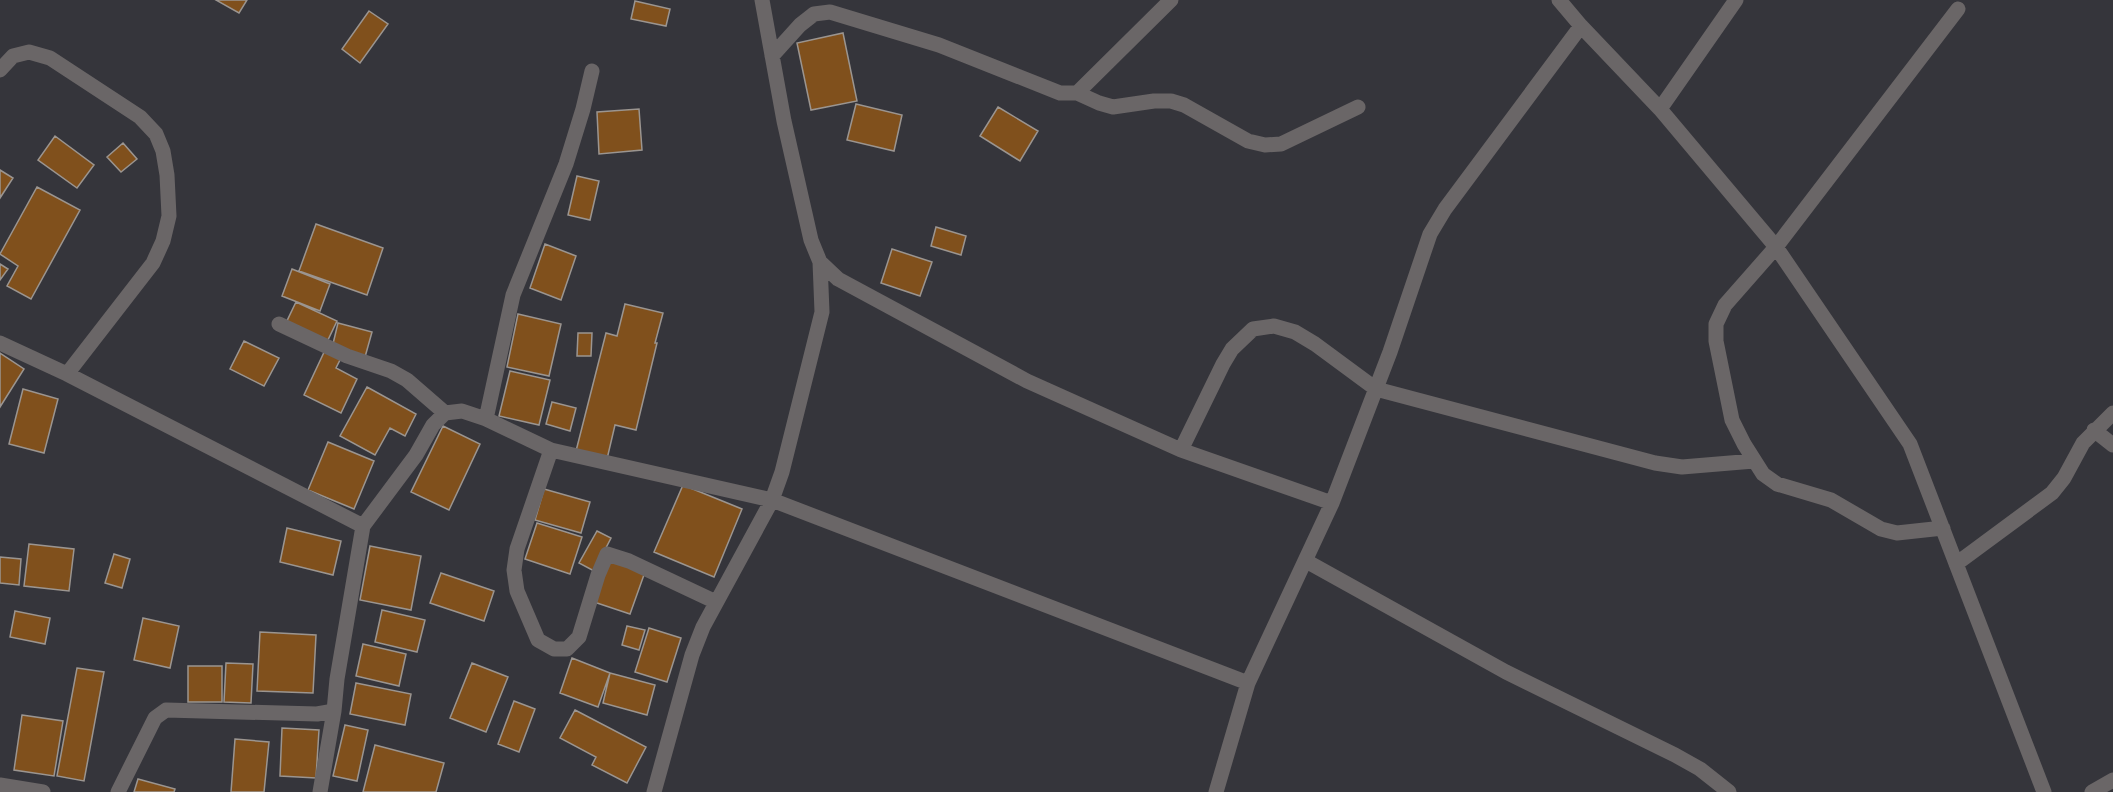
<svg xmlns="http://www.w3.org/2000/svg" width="2113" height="792" viewBox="0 0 2113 792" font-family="Raleway,sans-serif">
<rect width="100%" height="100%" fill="#35353b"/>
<path fill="#80501c" stroke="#9b9590" stroke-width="1.5" d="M216,0H247L239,13Z
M635,1L670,9L666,26L631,19Z
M369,11L388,24L360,63L342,49Z
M843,33L857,101L811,110L797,43Z
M856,104L902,115L894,151L847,140Z
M998,107L1038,131L1020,161L980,136Z
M639,109L642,150L599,154L597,112Z
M55,136L94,165L77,188L38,160Z
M123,143L137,159L121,172L107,157Z
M0,170L13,178L0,198Z
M577,176L599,181L590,220L568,215Z
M37,187L80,210L31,299L7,286L18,266L0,254Z
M316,224L383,248L367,295L299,271Z
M936,227L966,236L961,255L931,246Z
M545,244L576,256L561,300L530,288Z
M892,249L932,262L920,296L881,283Z
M0,264L8,269L0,280Z
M292,269L330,284L320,311L282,296Z
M296,302L337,321L326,344L285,325Z
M625,304L663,313L655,343H657L636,430L615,425L607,459L576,451L606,333L617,336Z
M518,314L561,324L549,376L507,367Z
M338,323L372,332L365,357L332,348Z
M578,333H592L591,356H577Z
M244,341L279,358L264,386L230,369Z
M326,348L342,356L336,368L357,379L341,413L304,395Z
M0,353L24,369L0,407Z
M510,371L550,380L539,425L499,416Z
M367,387L416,414L405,436L390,428L375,455L340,436Z
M23,389L58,399L44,453L9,444Z
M552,402L576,408L570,431L546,424Z
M443,426L480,444L449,510L411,492Z
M328,442L374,461L354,509L308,490Z
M683,485L742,509L714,577L654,552Z
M544,489L590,502L581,533L535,520Z
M537,523L582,537L570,574L525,559Z
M287,528L341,541L333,575L280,562Z
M597,531L611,538L594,571L579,563Z
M29,544L74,549L69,591L24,586Z
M370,546L421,556L411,610L360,600Z
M114,554L130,559L122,588L105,583Z
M0,557L21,559L19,585L0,583Z
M608,559L645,572L630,614L594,602Z
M441,573L494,591L484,621L430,603Z
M382,610L425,620L417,652L375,642Z
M15,611L50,618L45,644L10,637Z
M143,618L179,626L170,668L134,660Z
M627,626L645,630L639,650L622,645Z
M649,628L681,638L667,682L635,672Z
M260,632L316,635L313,693L257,691Z
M363,644L406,654L399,686L356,676Z
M572,658L610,673L598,707L560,693Z
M226,663L253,664L251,703L224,702Z
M472,663L508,677L486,732L450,718Z
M188,666H222V702H188Z
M77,668L104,672L84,781L57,776Z
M610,673L655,685L647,715L603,703Z
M356,683L411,694L405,725L350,714Z
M514,701L535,709L519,752L498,744Z
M575,710L646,747L627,783L592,765L596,757L560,738Z
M22,715L63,721L54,776L14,770Z
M345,725L368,730L357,781L333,776Z
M282,728L319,730L316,778L280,776Z
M235,739L269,742L264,792H231Z
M375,745L444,763L436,792H363Z
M138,779L175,789L174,792H134Z"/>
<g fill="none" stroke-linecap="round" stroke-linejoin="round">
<path stroke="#6a6667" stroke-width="15" d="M762,0L784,121L811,240L820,262L838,279L1027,381L1181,450L1332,503
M1559,0L1581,26L1660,109L1776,247L1910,444L2044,792
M772,56L800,25L814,14L830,12L939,45L1060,93H1077L1171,0
M0,70L13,56L29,52L50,58L140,117L156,134L163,151L167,175L169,216L163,241L153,263L67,374
M1077,93L1099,103L1113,107L1154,101H1171L1184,105L1248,141L1265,145L1281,144L1358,107
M1660,109L1736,0
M279,324L347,356L391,371L407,380L445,413
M0,343L67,374L363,526
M486,419L513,295L566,164L583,109L592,71
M2094,430L2113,445
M551,450L517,549L514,570L517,591L538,640L554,649H567L579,637L598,575L607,554L629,561L716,602
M1181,450L1223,364L1232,349L1253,329L1274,326L1295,332L1315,344L1376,389L1655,463L1682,467L1754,461
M1943,528L1897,533L1881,529L1831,500L1777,484L1763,474L1744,444L1732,420L1716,341V324L1725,305L1776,247L1958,9
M1306,561L1506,672L1675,755L1700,769L1729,792
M1956,564L2052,493L2064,478L2083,443L2113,413
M0,785L43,792
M118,792L155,718L166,710L317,714L334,711L337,679L363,526L416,455L433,425L445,413L462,411L486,419L551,450L772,500L1248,683
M320,792L334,711
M654,792L692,655L703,627L772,500L782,472L822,312L820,262
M1216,792L1248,683L1332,503L1390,352L1430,234L1445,209L1581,26"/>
<path stroke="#6a6667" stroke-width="15" d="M2092,792L2113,780"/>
</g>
</svg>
